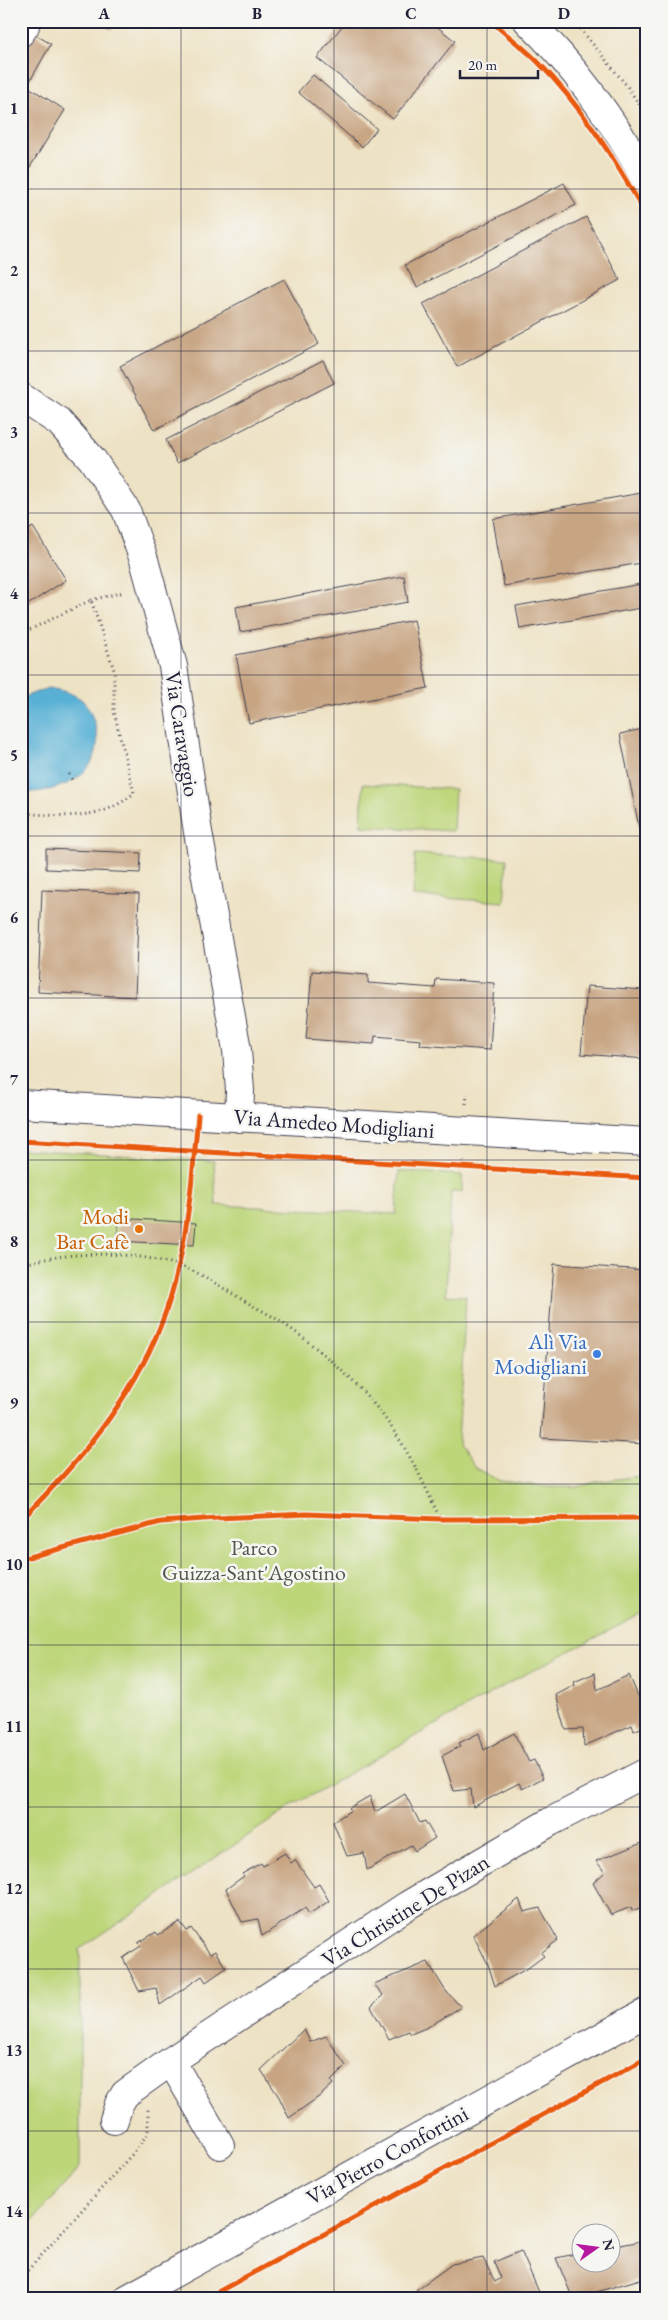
<svg xmlns="http://www.w3.org/2000/svg" width="668" height="2320" viewBox="0 0 668 2320" font-family="'EB Garamond',serif">
<rect width="100%" height="100%" fill="#f6f6f2"/>
<filter id="ink" filterUnits="userSpaceOnUse"><feTurbulence type="fractalNoise" baseFrequency=".02" numOctaves="2"/><feDisplacementMap in="SourceGraphic" scale="10" xChannelSelector="R" yChannelSelector="G"/><feConvolveMatrix kernelMatrix="1 2 1 2 8 2 1 2 1" color-interpolation-filters="sRGB"/></filter>
<filter id="wash" filterUnits="userSpaceOnUse"><feTurbulence type="fractalNoise" baseFrequency=".0096" numOctaves="4" result="noise"/><feDisplacementMap in="SourceGraphic" scale="20" xChannelSelector="R" yChannelSelector="G"/><feGaussianBlur stdDeviation="1.12" result="paint"/><feColorMatrix in="noise" values="0 0 0 0 0 0 0 0 0 0 0 0 0 0 0 0 0 1.4 0 .05"/><feComposite in="paint" operator="in"/></filter>
<g filter="url(#wash)">
<rect width="100%" height="100%" fill="#eee2c4"/>
<path fill="#bed67a" stroke="#707c5a" d="M363,784L455,789L453,831L361,826Z
M415,854L507,859L504,902L413,896Z
M21,1149L214,1161L216,1205L396,1214L399,1171L462,1175V1192H451L446,1295L466,1296L458,1444L475,1468L500,1481L550,1487H577L595,1482L647,1475V1611L518,1678L292,1806L80,1949V2167L21,2235Z"/>
<path fill="#58b1d5" stroke="#3d6a88" d="M48,688C60,690 74,693 83,701C89,707 93,718 95,725C108,773 61,794 21,792V698Z"/>
<g id="blocks">
<path fill="#c7a482" d="M97,21H116L111,30Z
M346,21H430L455,41L393,119L317,58Z
M34,34L51,44L27,86L65,110L27,172L21,169V55Z
M313,75L377,129L362,147L298,92Z
M564,183L576,205L417,287L405,265Z
M586,217L620,280L457,367L423,304Z
M284,279L319,344L154,430L120,366Z
M323,360L334,383L177,463L166,440Z
M647,492V562L504,586L493,519Z
M33,527L66,580L21,609V534Z
M404,576L408,602L240,632L236,607Z
M647,583V607L520,629L516,606Z
M414,620L428,688L249,723L236,655Z
M647,728V830L640,832L620,734Z
M46,849L141,853L140,873L46,869Z
M42,890L139,894L135,997L38,992Z
M312,971L368,975V983L435,988L436,979L494,983L490,1050L420,1045L421,1040L375,1036L374,1044L306,1039Z
M587,986L644,990L643,998H647V1059L581,1054Z
M119,1218L196,1223L194,1245L117,1241Z
M554,1264L647,1270V1444L541,1438Z
M595,1673L597,1690L629,1675L642,1705L647,1703V1725L634,1731L632,1725L584,1746L583,1729L566,1730L556,1695L575,1685L574,1682Z
M479,1733L484,1750L514,1733L529,1762L534,1760L543,1778L522,1789L519,1783L473,1807L471,1789L454,1791L442,1756L461,1746L459,1743Z
M405,1794L420,1823L425,1821L435,1838L415,1851L411,1845L367,1870L364,1853L347,1856L333,1822L351,1810L349,1808L370,1796L375,1812Z
M647,1841V1905L632,1911L631,1907L611,1915L593,1883L605,1872L596,1861Z
M285,1853L291,1863L295,1860L314,1887L319,1884L329,1901L309,1914L305,1908L262,1936L258,1919L242,1922L226,1889L244,1876L242,1874L261,1863L263,1866Z
M519,1899L524,1912L540,1908L558,1940L541,1953L544,1956L528,1968L495,1986L488,1964L473,1935Z
M180,1922L187,1931L191,1928L210,1954L215,1951L226,1968L206,1982L202,1976L160,2005L156,1988L139,1991L123,1958L141,1946L138,1943L156,1932L158,1935Z
M428,1962L445,1990L461,2007L428,2027L411,2034L409,2031L389,2039L371,2007L383,1995L374,1984Z
M304,2029L310,2042L326,2036L346,2066L331,2081L333,2084L320,2096L289,2118L279,2097L261,2070Z
M647,2240V2277L573,2299L556,2258L580,2253V2262H610V2247Z
M521,2251L542,2299H419L416,2290L452,2264L483,2258L495,2282L501,2278L494,2262Z"/>
</g>
</g>
<g filter="url(#ink)">
<use href="#blocks" fill-opacity="0" stroke="#413f50" stroke-width="1"/>
<g fill="none" stroke-linecap="round" stroke-linejoin="round">
<g stroke="#413f50" stroke-width="30">
<path id="minor" d="M528,21C575,67 615,123 647,181
M21,32L25,26
M21,397L59,422L92,459L126,510L144,560L173,666L198,832L237,1050L240,1091L239,1118
M21,1104L647,1142
M171,2061L220,2145
M114,2120L119,2104L125,2094L171,2061L408,1905L550,1822L647,1772"/>
</g>
<g stroke="#413f50" stroke-width="30">
<path id="major" d="M127,2299L647,2012"/>
</g>
<path stroke="#413f50" stroke-width="3" stroke-dasharray="1 4" stroke-linecap="butt" d="M574,21L627,86L647,116
M91,600L124,592
M21,634L91,600L114,670V712L134,793C101,822 62,816 21,813
M69,774L73,782
M466,1104L467,1094
M463,1167V1157
M21,1265C71,1250 129,1251 178,1265C200,1272 219,1286 238,1297C252,1306 268,1313 281,1322C312,1343 341,1368 367,1396C399,1432 421,1475 440,1519
M21,2278L135,2151L148,2133V2109"/>
<use href="#minor" stroke="#fff" stroke-width="28"/>
<use href="#major" stroke="#fff" stroke-width="28"/>
<g stroke="#f6f6f2" stroke-width="8">
<path id="cycleway" d="M491,21C506,35 523,47 537,61C582,106 616,162 647,216
M21,1141L647,1178
M21,1520C77,1464 130,1402 160,1327C186,1264 192,1183 198,1115
M21,1559L161,1522L218,1518L306,1514L440,1519L647,1518
M205,2299L647,2058"/>
</g>
<use href="#cycleway" stroke="#e8590c" stroke-width="5"/>
</g>
</g>
<path fill="none" stroke="#22223b" stroke-width="1" stroke-opacity="0.55" d="M181,21V2299M334,21V2299M487,21V2299M21,189H647M21,351H647M21,513H647M21,675H647M21,836H647M21,998H647M21,1160H647M21,1322H647M21,1484H647M21,1645H647M21,1807H647M21,1969H647M21,2131H647"/>
<circle fill="#e8710a" stroke="#f6f6f2" stroke-width="2" cx="139" cy="1229" r="5"/>
<circle fill="#3f7fe0" stroke="#f6f6f2" stroke-width="2" cx="597" cy="1354" r="5"/>
<g text-anchor="middle" stroke-width="5" stroke-linejoin="round" paint-order="stroke">
<g font-size="22" fill="#22223b" stroke="#f6f6f2">
<text transform="translate(183 734) rotate(81)" y="8">Via Caravaggio</text>
<text transform="translate(334 1123) rotate(4)" y="8">Via Amedeo Modigliani</text>
<text transform="translate(405 1910) rotate(-32)" y="8">Via Christine De Pizan</text>
<text transform="translate(387 2155) rotate(-29)" y="8">Via Pietro Confortini</text>
</g>
<g font-size="22" fill="#c56008" stroke="#f6f6f2" text-anchor="end">
<text x="129" y="1224">Modi<tspan x="129" dy="25">Bar Cafè</tspan></text>
</g>
<g font-size="22" fill="#366cbe" stroke="#f6f6f2" text-anchor="end">
<text x="587" y="1349">Alì Via<tspan x="587" dy="25">Modigliani</tspan></text>
</g>
<g font-size="22" fill="#51584e" stroke="#f6f6f2">
<text x="254" y="1555">Parco<tspan x="254" dy="25">Guizza-Sant'Agostino</tspan></text>
</g>
</g>
<rect width="668" height="2320" fill="none" stroke="#f6f6f2" stroke-width="55"/>
<g transform="translate(596 2248) rotate(76)"><circle r="24" fill="#f6f6f2" stroke="#a1a1a9"/>
<path d="M0-4L9 19L0 12L-9 19Z" fill="#b5179e"/>
<text y="-8" font-size="14" font-weight="bold" text-anchor="middle" fill="#22223b">N</text>
</g>
<path d="M460 70v8h78v-8" fill="none" stroke="#22223b" stroke-width="2.5"/>
<text x="468" y="70" font-size="15" fill="#22223b" stroke="#f6f6f2" stroke-width="4" paint-order="stroke">20 m</text>
<rect x="28" y="28" width="612" height="2264" fill="none" stroke="#22223b" stroke-width="2"/>
<g font-size="16" text-anchor="middle" font-weight="bold" fill="#22223b">
<text x="104" y="19">A</text>
<text x="257" y="19">B</text>
<text x="411" y="19">C</text>
<text x="564" y="19">D</text>
<text x="14" y="114">1</text>
<text x="14" y="276">2</text>
<text x="14" y="438">3</text>
<text x="14" y="599">4</text>
<text x="14" y="761">5</text>
<text x="14" y="923">6</text>
<text x="14" y="1085">7</text>
<text x="14" y="1247">8</text>
<text x="14" y="1408">9</text>
<text x="14" y="1570">10</text>
<text x="14" y="1732">11</text>
<text x="14" y="1894">12</text>
<text x="14" y="2056">13</text>
<text x="14" y="2217">14</text>
</g>
</svg>
